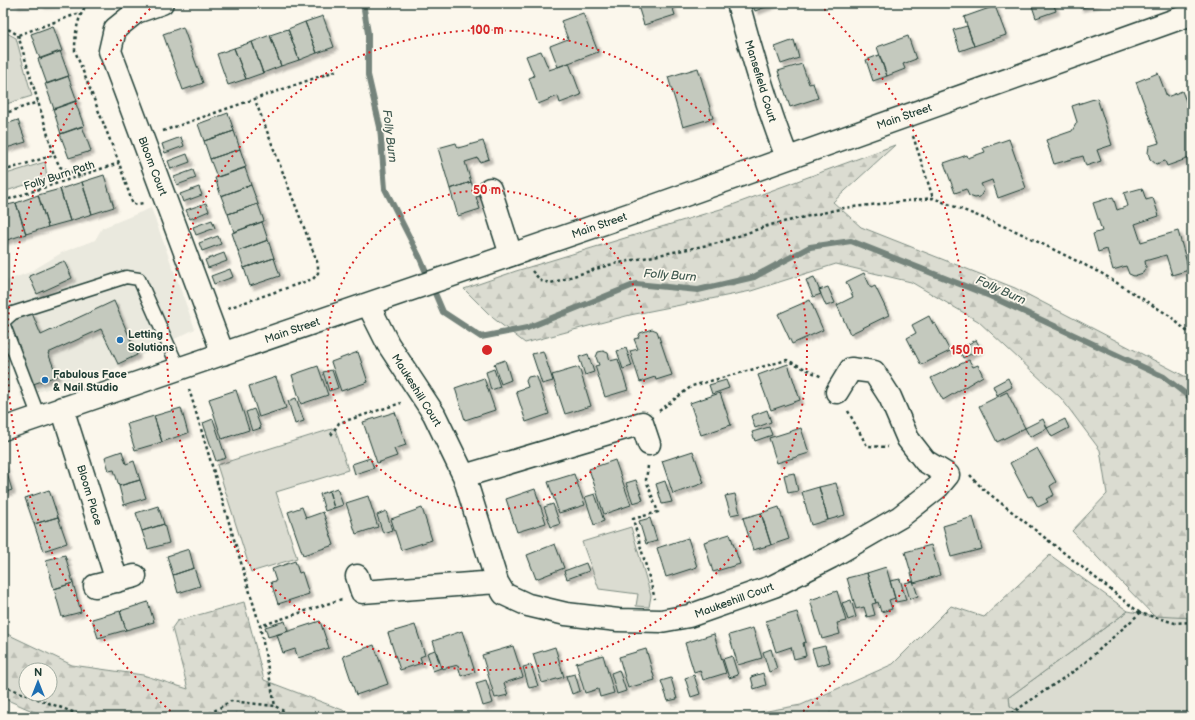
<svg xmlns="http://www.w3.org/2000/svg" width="1195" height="720" viewBox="0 0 1195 720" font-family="'Balsamiq Sans',sans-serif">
<defs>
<pattern id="forest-firs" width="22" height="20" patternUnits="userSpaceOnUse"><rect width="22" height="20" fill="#dbdcd1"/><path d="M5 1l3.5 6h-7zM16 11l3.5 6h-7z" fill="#bcbeb4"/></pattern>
<filter id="shadow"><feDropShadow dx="3.5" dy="3.5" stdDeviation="1" flood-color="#0004"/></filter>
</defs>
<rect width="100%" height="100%" fill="#fbf7ec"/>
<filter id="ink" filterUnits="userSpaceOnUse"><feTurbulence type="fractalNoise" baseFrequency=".025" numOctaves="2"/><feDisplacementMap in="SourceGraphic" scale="8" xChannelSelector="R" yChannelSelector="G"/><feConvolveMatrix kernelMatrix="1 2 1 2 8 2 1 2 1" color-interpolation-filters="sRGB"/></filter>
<g filter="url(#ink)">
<path fill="#eae9de" d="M151,208L195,329L114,369L21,397L3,339V282L30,272L63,252L95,240L102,228Z"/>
<path fill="#dbdcd1" stroke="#7d8c82" d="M3,31L16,38L32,96L3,105Z
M45,162L47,178L3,192V175Z
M335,428L348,470L276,492L297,558L251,572L217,465Z
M631,527L651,596L649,607L636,606L638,594L599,589L582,542Z
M1128,611L1154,616L1192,617V717H1026L1010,706L1009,697Z"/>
<path fill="url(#forest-firs)" stroke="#7d8c82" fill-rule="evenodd" d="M895,145L833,202L861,227L1015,288L1192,380V618L1154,616L1072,531L1107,494L1100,450L1061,398L978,321L911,282L836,264L751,291L630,315L525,343L493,318L464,289L516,271L724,208Z
M1050,555L1128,611L1009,697L1010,706L1026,717H733L801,705L893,664L951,606L984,617Z
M244,602L264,680L361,717H46L3,698V632L72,665L143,675L188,689L172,628L177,621ZM26,670H50V694H26Z"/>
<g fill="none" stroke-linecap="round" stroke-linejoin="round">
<path stroke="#74847b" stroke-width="6" d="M363,3L368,33V75L380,127L385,189L419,256L443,312L481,337L527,328L636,284L698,290L754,277L810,247L851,241L990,296L1164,377L1192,399"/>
</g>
<path fill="#c4c9be" stroke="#1f3d34" filter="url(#shadow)" d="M15,3H41L15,5Z
M41,3H67V4L41,5Z
M637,3H671L675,15L644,25Z
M752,3H776L755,11Z
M1031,3H1053L1056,11L1036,18Z
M1078,3H1098L1080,8Z
M995,6L1006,35L974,46L964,17Z
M583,13L598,52L558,67L550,46L568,39L561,21Z
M323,16L334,47L317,53L305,22Z
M305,22L317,53L299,60L288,29Z
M53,26L62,51L40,59L31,34Z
M967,26L974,46L960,51L953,30Z
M183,27L203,83L183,90L163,34Z
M288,29L299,60L281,66L270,35Z
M270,35L281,66L263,73L252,42Z
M908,36L916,59L903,64L905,69L887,76L877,47Z
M794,40L799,58L781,64L775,47Z
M252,42L263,73L246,79L234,48Z
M234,48L246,79L228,85L217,54Z
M60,51L69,76L47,84L38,59Z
M541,51L549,70L569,63L581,95L560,103L558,96L538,104L529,78L534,76L526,56Z
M879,55L887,76L873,81L866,60Z
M802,64L809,84L813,83L818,98L790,107L778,71Z
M698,68L713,118L683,127L668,77Z
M1158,73L1167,97L1182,91L1192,117V157L1167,166L1165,161L1156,164L1150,159L1148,153L1149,146L1159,143L1136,82Z
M68,76L77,101L54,109L45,84Z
M1097,98L1112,145L1097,150L1101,161L1086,166L1083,156L1054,164L1046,140L1072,131L1077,122L1072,106Z
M75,101L84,126L61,134L53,109Z
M228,113L234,131L204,141L198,124Z
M18,120L26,142L3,149V125Z
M82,126L91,151L69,158L60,134Z
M234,131L240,149L210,159L204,141Z
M181,137L184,146L165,153L162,144Z
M1009,139L1026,188L998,198L992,180L981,184L984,190L980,197L975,198L969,196L966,189L955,193L944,163L967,155L968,158L985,152L983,148Z
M483,141L489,159L480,162L478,158L465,162L471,182L450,189L438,148L456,143L458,148Z
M240,149L246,167L217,177L210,159Z
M187,154L190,162L171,169L168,161Z
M245,168L251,185L221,196L215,178Z
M193,170L196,178L177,185L174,177Z
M104,175L114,207L92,214L82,182Z
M82,182L92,214L70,221L60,189Z
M471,182L473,187L481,185L484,195L476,197L480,209L458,216L450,189Z
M251,185L258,204L228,214L221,196Z
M199,187L202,195L183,202L180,194Z
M1142,188L1146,200L1153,198L1159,216L1135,224L1141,242L1178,231L1189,270L1172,275L1166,255L1145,261L1146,267L1143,273L1134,276L1129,274L1126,266L1113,270L1107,249L1098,252L1093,234L1102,231L1093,203L1113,197L1117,210L1128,206L1124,193Z
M60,189L70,221L48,227L38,195Z
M38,195L48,227L26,234L16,203Z
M16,203L26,234L4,241L3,206Z
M206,203L209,211L190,219L186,210Z
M258,204L264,221L234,232L228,214Z
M212,220L215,228L196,235L193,227Z
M262,222L268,240L238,251L232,233Z
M218,236L221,244L202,251L199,243Z
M268,240L274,258L244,268L238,251Z
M224,253L227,261L208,268L205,260Z
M274,258L280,276L250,286L244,268Z
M64,261L72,278L37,294L29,276Z
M230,269L233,277L214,284L211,276Z
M864,273L871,288L875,286L889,315L850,334L837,305L853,297L846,282Z
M814,277L821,294L813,297L806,280Z
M828,287L835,303L826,306L819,290Z
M810,300L823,330L792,344L778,314Z
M114,301L137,355L118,364L101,329L48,353L57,376L30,385L7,323L32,313L41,335Z
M929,316L933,324L935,323L950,351L921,365L907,338L916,333L912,325Z
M652,329L657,331L672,375L656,380L655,377L640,382L630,351L638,349L634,339L638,338L640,333Z
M976,340L981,349L963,358L959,349Z
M626,348L632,366L623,369L617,351Z
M543,351L553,381L542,384L532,354Z
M603,351L608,353L610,361L618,359L628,390L605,397L595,366L599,365L596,357L598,352Z
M358,352L368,382L341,391L331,362Z
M588,354L594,372L585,375L579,357Z
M505,360L511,380L501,384L494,364Z
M969,360L973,367L978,365L983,376L943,400L931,378Z
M788,364L800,400L771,410L758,375Z
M318,366L328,395L301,404L292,375Z
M579,367L591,406L565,414L552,375Z
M494,369L500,387L491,390L486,372Z
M332,370L338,388L329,391L323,372Z
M533,376L537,377L549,414L526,422L516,391L528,387L526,381L528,377Z
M276,377L286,408L259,417L249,386Z
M484,378L495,410L465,420L455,388Z
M1008,378L1012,387L997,395L993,386Z
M726,380L729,388L712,394L709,385Z
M236,390L249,430L222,439L209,399Z
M1007,392L1025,428L997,442L979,406Z
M720,393L731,425L701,435L690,403Z
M296,398L304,421L295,424L288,401Z
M181,408L188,433L162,442L154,416Z
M254,409L261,428L252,431L246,412Z
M767,410L771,422L755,428L751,416Z
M395,412L406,445L394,449L397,456L377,463L363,422Z
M154,416L162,442L135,450L127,424Z
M213,419L226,458L216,461L203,423Z
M1043,419L1047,428L1030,437L1025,428Z
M1065,419L1069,428L1052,437L1047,428Z
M769,427L772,435L755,441L752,432Z
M801,428L809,453L777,463L769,438Z
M1037,448L1056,482L1050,486L1054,495L1046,499L1048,502L1038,507L1032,496L1028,497L1010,463Z
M122,451L126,464L134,461L140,480L119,486L114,470L109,471L105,457Z
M693,451L704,483L673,494L662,461Z
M370,458L374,468L355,474L352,464Z
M615,460L631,505L604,514L589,469Z
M4,464L12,490L3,493V465Z
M794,473L798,491L788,493L784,475Z
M574,474L585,505L559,513L548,482Z
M140,480L146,498L124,505L119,486Z
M636,480L643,500L633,503L626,483Z
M665,481L672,502L662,504L656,484Z
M836,483L845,515L828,520L819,487Z
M819,487L828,520L811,525L802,492Z
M337,488L343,505L334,508L329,491Z
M535,489L546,523L517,532L506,499Z
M49,490L58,517L34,524L25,498Z
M329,491L334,508L325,511L320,494Z
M595,494L604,521L594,525L585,497Z
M735,494L740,513L731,515L725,496Z
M368,496L378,527L356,534L346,503Z
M553,504L560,524L551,527L544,507Z
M158,506L164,524L142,531L136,513Z
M302,507L306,518L323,512L334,545L303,555L288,512Z
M779,507L789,539L771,545L761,513Z
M422,508L432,540L401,550L391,519Z
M386,511L392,530L383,533L377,515Z
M761,513L771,545L753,550L743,518Z
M58,517L67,543L43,551L34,524Z
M973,517L982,549L951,557L943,526Z
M650,518L657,541L646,544L639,521Z
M164,524L169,543L148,549L142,531Z
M730,534L740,564L713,572L704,542Z
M688,538L697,567L666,577L657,548Z
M555,544L564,568L536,579L527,555Z
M931,545L940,575L914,583L905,552Z
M189,549L194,568L173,575L167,556Z
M65,555L73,583L54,589L46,560Z
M295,561L299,573L302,572L309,594L278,604L271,582L276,581L272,569Z
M586,563L589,571L567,579L564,571Z
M886,567L895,598L889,600L892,609L881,612L878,602L876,603L867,573Z
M194,568L200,586L178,593L173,575Z
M867,573L876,603L872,604L875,615L867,617L864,607L856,609L847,578Z
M900,579L906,600L896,602L890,581Z
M913,581L918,596L910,599L905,583Z
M73,583L81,612L62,617L54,589Z
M837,591L846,621L837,623L840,634L822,639L810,600Z
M851,600L856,617L848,620L842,603Z
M148,602L154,622L126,630L120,611Z
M120,611L126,630L98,638L92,619Z
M797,612L806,642L803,643L806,656L794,659L791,647L776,652L766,621Z
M285,621L288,631L268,637L265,627Z
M320,621L329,648L298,658L295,649L283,653L277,635Z
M415,625L425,655L420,657L422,663L400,670L388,633Z
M753,628L762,658L738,665L729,635Z
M462,631L475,672L461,676L458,665L442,669L433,641Z
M714,634L726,673L703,680L700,670L694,672L685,643Z
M374,645L388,684L356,695L343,656Z
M513,646L523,677L504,683L508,695L495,698L482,655Z
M825,646L830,662L817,666L812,649Z
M555,647L564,677L542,683L533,654Z
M646,649L655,680L628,688L619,657Z
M771,649L777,669L769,672L763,652Z
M435,650L441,668L433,671L427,653Z
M603,655L614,693L600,697L598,689L585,693L576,663Z
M732,656L738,675L729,678L723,659Z
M531,665L538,686L529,688L523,667Z
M619,670L626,691L617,694L611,673Z
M763,673L766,685L754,689L751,677Z
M575,674L580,691L572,694L566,676Z
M694,675L700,694L691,697L685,678Z
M671,678L677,699L668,701L661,681Z
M486,680L493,703L483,706L476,683Z"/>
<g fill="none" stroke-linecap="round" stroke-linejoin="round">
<g stroke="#1f3d34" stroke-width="15">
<path id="lane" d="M3,322L13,313L126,277L139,279L179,369
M3,323L39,417"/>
</g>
<g stroke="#1f3d34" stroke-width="25">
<path id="street" d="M162,3L136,12L115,29L110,51L223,354
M738,3C752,55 767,107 787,157
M490,189L511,255
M62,408L117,581
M3,429L654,206L1192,14
M464,476L642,423L649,444
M357,576L362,592L497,582L464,476L434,414L388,344L368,304
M497,582L504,594L528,605L566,614L618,620L661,621L689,616L774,586L831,557L900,517L938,487L948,475L925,461L908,439L890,397L874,372L851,369L837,392
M95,586L135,576"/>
</g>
<path stroke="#1f3d34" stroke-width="2.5" stroke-dasharray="3 3" stroke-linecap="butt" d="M88,3C77,17 75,33 75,51L119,163L133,205L143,203
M3,26L18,35L80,13
M18,35L54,155L60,167L82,176
M3,114L38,102
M163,131L338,70
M913,136L933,198
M3,171L54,155
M3,201L119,163
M532,271L541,281L551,283L609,265L718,243L770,225L844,208L933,198L1018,232L1101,273L1170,316L1192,336
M228,308L313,279L318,273V264L255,100
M189,389L260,626
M659,411L692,386L787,360L822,377
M848,411L867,446L888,447
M331,435L339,423L401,403
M648,466L646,480L658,512L633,519L655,599
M970,475L982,488L1140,613
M3,686L86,717
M204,717L231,701L275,706
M294,717L275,706L260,626L342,599
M1006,717L1080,667L1140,613L1175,623L1192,622"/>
<use href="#lane" stroke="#fbf7ec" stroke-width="12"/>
<use href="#street" stroke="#fbf7ec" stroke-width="22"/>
</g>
</g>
<g fill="none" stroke="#d62828" stroke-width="2" stroke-dasharray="2 4">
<circle cx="487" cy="350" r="160"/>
<circle cx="487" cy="350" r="320"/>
<path d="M175 715A480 480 0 0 1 154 5M820 5A480 480 0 0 1 799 715"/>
</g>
<g fill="#1f6fb2" stroke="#fbf7ec" stroke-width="1.5">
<circle cx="120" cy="340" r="4"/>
<circle cx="45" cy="380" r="4"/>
</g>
<g text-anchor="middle" stroke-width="3.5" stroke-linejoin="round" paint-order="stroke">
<g font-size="11" fill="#1f3d34" stroke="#fbf7ec">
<text transform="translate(761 81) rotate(73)" y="4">Mansefield Court</text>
<text transform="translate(904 116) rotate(-19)" y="4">Main Street</text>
<text transform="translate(153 166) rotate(69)" y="4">Bloom Court</text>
<text transform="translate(59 175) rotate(-18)" y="4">Folly Burn Path</text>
<text transform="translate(599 225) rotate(-19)" y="4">Main Street</text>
<text transform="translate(292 330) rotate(-19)" y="4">Main Street</text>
<text transform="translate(417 390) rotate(58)" y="4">Maukeshill Court</text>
<text transform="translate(90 495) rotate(73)" y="4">Bloom Place</text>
<text transform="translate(734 600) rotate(-20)" y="4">Maukeshill Court</text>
</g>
<g font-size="11" font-weight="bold" fill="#1f3d34" stroke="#fbf7ec" text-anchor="start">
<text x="128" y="338">Letting<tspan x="128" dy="13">Solutions</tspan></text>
<text x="53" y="378">Fabulous Face<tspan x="53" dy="13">&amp; Nail Studio</tspan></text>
</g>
<g font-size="12" font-style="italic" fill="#425b52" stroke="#fbf7ec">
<text transform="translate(390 136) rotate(83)" y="4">Folly Burn</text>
<text transform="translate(670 275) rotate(4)" y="4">Folly Burn</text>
<text transform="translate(1001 290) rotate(24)" y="4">Folly Burn</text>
</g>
</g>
<circle cx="487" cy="350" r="6" fill="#d62828" stroke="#fbf7ec" stroke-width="2"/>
<g font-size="12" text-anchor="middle" font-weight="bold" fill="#d62828" stroke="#fbf7ec" stroke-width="3.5" stroke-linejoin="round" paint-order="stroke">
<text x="487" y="34">100 m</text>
<text x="487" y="194">50 m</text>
<text x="967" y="354">150 m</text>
</g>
<rect width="1195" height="720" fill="none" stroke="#fbf7ec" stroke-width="16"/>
<rect x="8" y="8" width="1179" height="704" fill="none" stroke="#1f3d34" stroke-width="1.5" filter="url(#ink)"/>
<g transform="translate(38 682)"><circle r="19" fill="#fbf7ec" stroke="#a3ada2"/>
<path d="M0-3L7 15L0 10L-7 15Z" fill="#1f6fb2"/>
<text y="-6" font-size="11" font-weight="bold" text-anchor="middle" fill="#1f3d34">N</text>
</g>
</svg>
